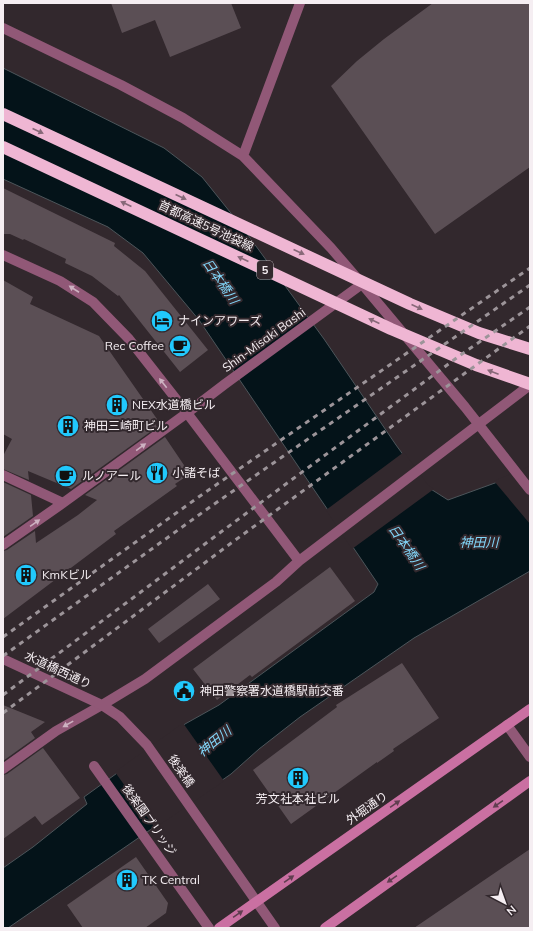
<svg xmlns="http://www.w3.org/2000/svg" width="533" height="931" viewBox="0 0 533 931" font-family="Mulish,'Noto Sans JP',sans-serif">
<rect width="100%" height="100%" fill="#32282d"/>
<path fill="#041319" stroke="#4c555a" d="M3,68L164,148L202,177L242,227L324,339L396,445L426,486L448,500L495,483L530,468V571L414,638L300,717L259,749L231,774L8,928H3V868L33,847L87,804L84,797L185,724L219,705L374,592L378,584L199,320L143,253L108,227L3,179Z"/>
<path fill="#32282d" d="M404,452L428,485L434,489L352,549L326,510Z
M530,466V524L494,481Z
M183,723L224,781L155,828L115,772Z"/>
<path fill="#5b4f55" d="M111,3H231L241,28L170,57L155,20L122,33Z
M433,3H530V167L435,234L331,86L357,61L384,39Z
M3,188L115,243L114,246L145,271L208,350L180,372L119,295L118,296L92,276L65,263L66,259L24,239L23,240L10,234H3Z
M3,280L33,297L30,304L99,336L157,419L154,422L157,427L71,489L28,471L29,480L3,469V456L12,439L3,434Z
M165,437L190,474L175,484L177,486L114,531L116,534L3,619V551L7,550L35,531L36,543L78,515L97,500L85,495Z
M3,482L31,495L33,516L3,537Z
M330,567L355,601L252,677L250,675L217,700L193,669Z
M208,584L220,599L159,643L148,629Z
M402,663L439,718L393,749L394,751L377,763V762L291,824L253,770L337,707L336,705Z
M3,705L45,722L31,732L35,738L3,761Z
M43,748L80,798L42,825L35,816L3,839V775L7,774Z
M530,849V928H414Z
M136,857L168,903L166,913L145,928H83L67,905Z"/>
<g fill="none" stroke-linecap="round" stroke-linejoin="round">
<path stroke="#915877" stroke-width="10" d="M94,766L209,928"/>
<path stroke="#915877" stroke-width="10" d="M3,255L60,281L93,302L129,339L187,413
M3,475L63,503
M3,545L63,503L187,413L225,384L362,284
M507,725L530,757
M3,769L56,731L102,705"/>
<path stroke="#915877" stroke-width="10" d="M3,28L121,85L183,118L243,156L331,248L362,284L465,407L530,490
M243,156L300,3
M187,413L299,561
M3,659L102,705L120,717L147,745L275,928
M102,705L145,679L276,582L299,561L530,385"/>
<path stroke="#ca70a2" stroke-width="10" d="M219,928L530,709
M325,928L530,781"/>
<path stroke="#efb6d3" stroke-width="12" d="M3,114L410,304L479,333L530,349
M3,147L391,329L476,365L530,384"/>
<path stroke="#9c9499" stroke-width="3" stroke-dasharray="5 5" stroke-linecap="butt" d="M3,637L200,496L530,268
M3,656L210,507L530,285
M3,695L225,529L462,354L530,307
M3,713L234,541L530,326"/>
</g>
<defs><path id="oneway-solid" d="M-6-.8H1V-3.2L6.5 0L1 3.2V.8H-6Z"/></defs>
<g fill="#876878">
<use href="#oneway-solid" transform="translate(38 131) rotate(25)"/>
<use href="#oneway-solid" transform="translate(181 197) rotate(25)"/>
<use href="#oneway-solid" transform="translate(126 204) rotate(-155)"/>
<use href="#oneway-solid" transform="translate(299 252) rotate(25)"/>
<use href="#oneway-solid" transform="translate(243 259) rotate(-155)"/>
<use href="#oneway-solid" transform="translate(417 307) rotate(24)"/>
<use href="#oneway-solid" transform="translate(374 321) rotate(-155)"/>
<use href="#oneway-solid" transform="translate(493 372) rotate(-159)"/>
</g>
<g fill="#cdb2c1">
<use href="#oneway-solid" transform="translate(74 289) rotate(-147)"/>
<use href="#oneway-solid" transform="translate(163 383) rotate(-128)"/>
<use href="#oneway-solid" transform="translate(141 447) rotate(-36)"/>
<use href="#oneway-solid" transform="translate(35 523) rotate(-35)"/>
<use href="#oneway-solid" transform="translate(68 724) rotate(151)"/>
</g>
<g fill="#603e50">
<use href="#oneway-solid" transform="translate(395 804) rotate(-35)"/>
<use href="#oneway-solid" transform="translate(498 804) rotate(145)"/>
<use href="#oneway-solid" transform="translate(289 879) rotate(-35)"/>
<use href="#oneway-solid" transform="translate(392 879) rotate(145)"/>
<use href="#oneway-solid" transform="translate(238 914) rotate(-35)"/>
</g>
<defs>
<g id="hotel-disc" transform="scale(1.15)"><circle r="9.5" fill="#21c9fd" stroke="#32282d"/><path d="M-6-4.5h1.5V1H6V5H4.5V3h-9V5H-6ZM-4 0a1.8 1.8 0 1 1 3.6 0ZM.5 0V-2.5h3Q6-2.5 6 0Z" fill="#111"/></g>
<g id="cafe-disc" transform="scale(1.15)"><circle r="9.5" fill="#21c9fd" stroke="#32282d"/><path d="M-5.5-4.5H6V0H3Q3 3.5 0 3.5H-2.5Q-5.5 3.5-5.5 0ZM3-3.2v2h1.7v-2ZM-6 4.5H4V6H-6Z" fill="#111"/></g>
<g id="building-disc" transform="scale(1.15)"><circle r="9.5" fill="#21c9fd" stroke="#32282d"/><path d="M-4-6H4V6H1V3H-1V6H-4ZM-2.5-4.3h1.7v1.8h-1.7ZM.8-4.3h1.7v1.8H.8ZM-2.5-1h1.7V.8h-1.7ZM.8-1h1.7V.8H.8Z" fill="#111"/></g>
<g id="restaurant-disc" transform="scale(1.15)"><circle r="9.5" fill="#21c9fd" stroke="#32282d"/><path d="M-5-6h1v4h1v-4h1v4h1v-4h1v5L-1.5 .5V6h-2V.5L-5-1ZM5-6V6H3V1.5H1.5Q1.5-4 5-6Z" fill="#111"/></g>
<g id="civic-disc" transform="scale(1.15)"><circle r="9.5" fill="#21c9fd" stroke="#32282d"/><path d="M-.6-6.5H3V-4.5H.6V-3L4-1V1h2V6H-6V1h2V-1L-.6-3ZM-1.2 2.5V6h2.4V2.5Z" fill="#111"/></g>
</defs>
<g fill-rule="evenodd">
<use href="#hotel-disc" x="162" y="321"/>
<use href="#cafe-disc" x="180" y="346"/>
<use href="#building-disc" x="117" y="405"/>
<use href="#building-disc" x="68" y="426"/>
<use href="#restaurant-disc" x="157" y="473"/>
<use href="#cafe-disc" x="66" y="476"/>
<use href="#building-disc" x="26" y="575"/>
<use href="#civic-disc" x="184" y="691"/>
<use href="#building-disc" x="298" y="778"/>
<use href="#building-disc" x="127" y="880"/>
</g>
<g text-anchor="middle" stroke-width="4" stroke-linejoin="round" paint-order="stroke">
<rect fill="#32282d" stroke="#bab3b7" stroke-width="1" x="257" y="261" width="16" height="18" rx="3"/>
<g font-size="11" font-weight="bold" fill="#f5eef2">
<text x="265" y="274">5</text>
</g>
<g font-size="12" fill="#f5eef2" stroke="#32282d">
<text transform="translate(206 226) rotate(25)" y="4">首都高速5号池袋線</text>
<text transform="translate(264 340) rotate(-36)" y="4">Shin-Misaki Bashi</text>
<text transform="translate(58 670) rotate(25)" y="4">水道橋西通り</text>
<text transform="translate(181 771) rotate(55)" y="4">後楽橋</text>
<text transform="translate(367 808) rotate(-35)" y="4">外堀通り</text>
<text transform="translate(149 820) rotate(55)" y="4">後楽園ブリッジ</text>
</g>
<g font-size="12" fill="#f5eef2" stroke="#32282d" text-anchor="start">
<text x="178" y="325">ナインアワーズ</text>
<text x="164" y="350" text-anchor="end">Rec Coffee</text>
<text x="132" y="409">NEX水道橋ビル</text>
<text x="84" y="430">神田三崎町ビル</text>
<text x="172" y="477">小諸そば</text>
<text x="82" y="480">ルノアール</text>
<text x="42" y="579">KmKビル</text>
<text x="200" y="695">神田警察署水道橋駅前交番</text>
<text x="298" y="803" text-anchor="middle">芳文社本社ビル</text>
<text x="142" y="884">TK Central</text>
</g>
<g font-size="13" font-style="italic" fill="#82d6f9" stroke="#32282d">
<text transform="translate(221 281) rotate(55)" y="5">日本橋川</text>
<text x="479" y="547">神田川</text>
<text transform="translate(407 547) rotate(55)" y="5">日本橋川</text>
<text transform="translate(214 741) rotate(-39)" y="5">神田川</text>
</g>
</g>
<rect width="533" height="931" fill="none" stroke="#f5eef2" stroke-width="8"/>
<g transform="translate(505 903) rotate(139)" stroke="#32282d" stroke-width="3" paint-order="stroke">
<path d="M0-3L7 15L0 10L-7 15Z" fill="#f5eef2"/>
<text y="-6" font-size="11" font-weight="bold" text-anchor="middle" fill="#f5eef2">N</text>
</g>
</svg>
